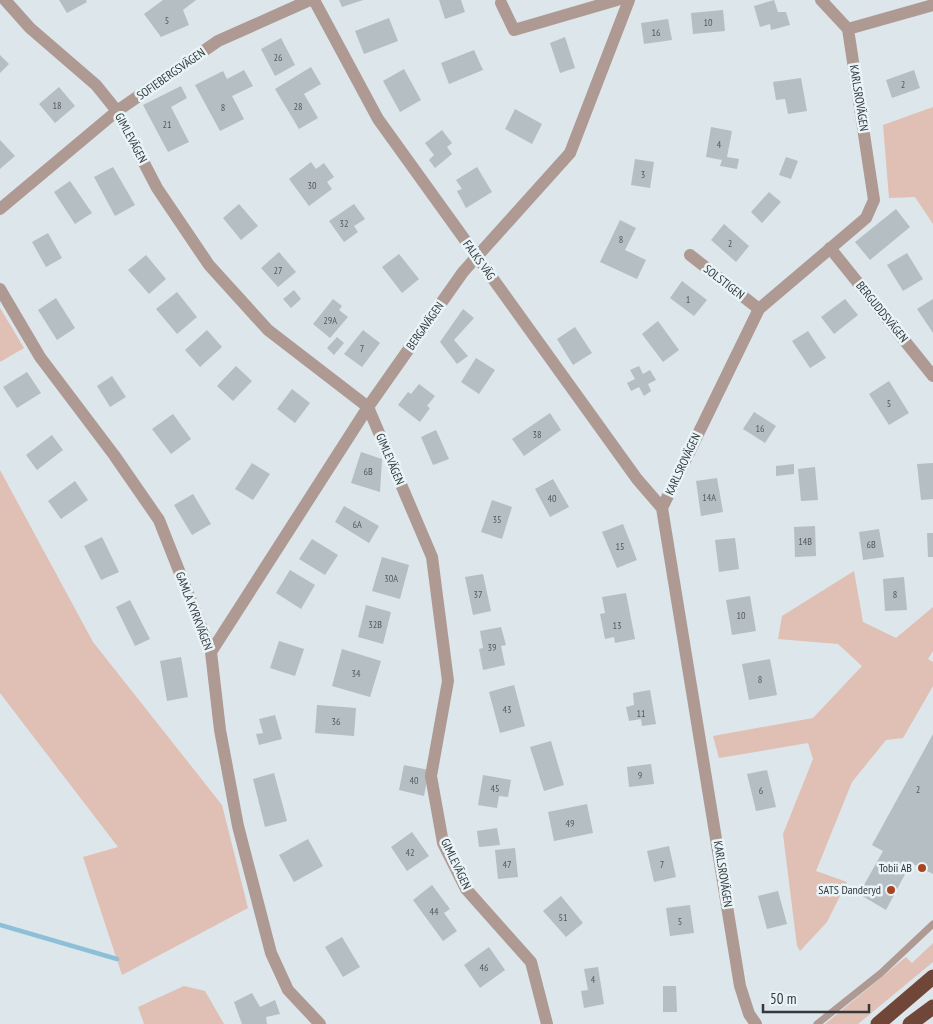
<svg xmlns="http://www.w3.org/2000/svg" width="933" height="1024" viewBox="0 0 933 1024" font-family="'PT Sans Narrow',sans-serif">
<rect width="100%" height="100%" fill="#dce6eb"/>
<path fill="#e0bfb4" d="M933,107V224L915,197L889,198L883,125Z
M0,308L24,348L0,362Z
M0,470L93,642L222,805L248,908L122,975L83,857L118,847L0,693Z
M854,571L863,622L896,638L933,607V651L928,659L933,662V686L903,738L886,740L852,782L816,871L847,882L827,922L800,951L797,946L783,834L813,759L808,743L719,758L713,736L813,718L862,666L838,644L778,639L782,616Z
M933,943V962L858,1024H825L906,957L912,963Z
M184,986L205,991L224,1024H144L138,1007Z"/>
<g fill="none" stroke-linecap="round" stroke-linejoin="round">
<path stroke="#8dc0d6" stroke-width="4.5" d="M0,925L117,959"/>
</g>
<path fill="#b4bec3" d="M59,0H86L87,2L67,13Z
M163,0H196L183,10L189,25L161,37L144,14Z
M339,0H363L342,7Z
M439,0H461L465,12L445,19Z
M774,0L778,12H786L790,25L771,30L770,24L760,27L754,6Z
M723,10L725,31L693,34L691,13Z
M389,18L398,41L364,54L355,31Z
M668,19L672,40L644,44L641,23Z
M565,37L575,68L560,73L550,43Z
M281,38L295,65L275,76L261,49Z
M474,50L483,70L449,84L441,63Z
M0,55L9,64L0,73Z
M311,67L321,84L304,94L318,118L299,129L275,89Z
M404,69L421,100L400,112L383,81Z
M244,70L253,86L232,96L244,119L220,131L195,85L223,71L227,79Z
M914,70L920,88L892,98L886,80Z
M801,78L807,111L788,114L785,99L776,100L773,82Z
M181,86L187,98L171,107L189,142L168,152L143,105Z
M59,87L75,106L55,123L39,104Z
M515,109L542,124L532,144L505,129Z
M711,127L732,131L727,157L739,159L737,169L720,166L722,160L706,157Z
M442,130L452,143L447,147L452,154L435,168L429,160L434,155L425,143Z
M0,140L15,156L0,169Z
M786,157L798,161L791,179L779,175Z
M635,159L654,162L650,188L631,185Z
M311,162L316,169L324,163L334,177L327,182L332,189L309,206L289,179Z
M113,167L135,205L115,216L94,177Z
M477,167L492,192L466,208L457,191L462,189L456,180Z
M70,181L92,213L75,224L54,192Z
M769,192L781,202L762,223L751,212Z
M239,204L258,226L241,240L223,218Z
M354,204L365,219L354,226L358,232L344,242L329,221Z
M896,209L910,227L870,260L855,242Z
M620,220L636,228L625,250L646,260L637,279L600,262Z
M724,224L749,246L736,262L711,240Z
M48,233L62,258L46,267L32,242Z
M279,252L296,272L278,287L261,268Z
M907,253L923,279L903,291L887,265Z
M399,254L419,279L402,293L382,267Z
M146,255L166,279L149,294L128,270Z
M682,281L707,300L694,316L670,298Z
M294,290L301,299L291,308L283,299Z
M177,292L197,317L177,334L156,309Z
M56,298L75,328L57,340L38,310Z
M333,299L342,306L339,310L348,317L330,338L313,324Z
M845,299L858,315L834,334L821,317Z
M933,299V333L917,309Z
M463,309L474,318L454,340L468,356L457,364L440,342Z
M658,321L679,350L663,362L642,334Z
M575,327L592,353L573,365L557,339Z
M207,330L222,347L200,367L185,350Z
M363,330L380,343L362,367L344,354Z
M808,331L826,358L810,368L792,341Z
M337,337L344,343L334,355L327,348Z
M476,358L495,370L479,394L461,382Z
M236,366L252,381L233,401L217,386Z
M639,366L643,374L650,370L656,380L648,384L651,391L644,396L639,387L631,391L627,383L635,379L630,370Z
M27,372L41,393L17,408L3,387Z
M112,376L126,397L110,407L97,386Z
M889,381L909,413L889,425L869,394Z
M419,384L435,396L427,406L430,408L420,422L398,405L408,392L411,394Z
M292,389L310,403L295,423L277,409Z
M754,412L776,426L765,443L743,429Z
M550,413L561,430L524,456L512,439Z
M173,414L191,439L171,454L152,429Z
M436,430L449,459L433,465L421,437Z
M52,435L63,450L37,470L26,455Z
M361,452L382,459L380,492L351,483Z
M252,463L270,474L253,500L235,489Z
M933,463V499L921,500L917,464Z
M794,464V474L776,476V466Z
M815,467L818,500L801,501L798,469Z
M717,478L723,512L701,516L696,481Z
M553,479L569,507L550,517L535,489Z
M75,481L88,500L61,519L48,501Z
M193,494L211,524L192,535L174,505Z
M492,500L512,507L502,539L481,532Z
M344,506L379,526L369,543L335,522Z
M623,524L637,560L617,568L602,532Z
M815,526L816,556L795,557L794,527Z
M879,529L884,557L863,560L859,532Z
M927,533H933V557H928Z
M102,537L119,572L101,580L84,546Z
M735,538L739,569L719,572L715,540Z
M312,539L338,555L325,575L299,559Z
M382,557L409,565L400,599L372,591Z
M290,570L315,585L301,609L276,593Z
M483,574L491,611L473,615L465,577Z
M904,577L907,610L885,611L883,579Z
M626,593L635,639L615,643L614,637L605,639L600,614L605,613L602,597Z
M750,596L756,631L732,635L726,600Z
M130,600L150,639L135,646L116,607Z
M366,605L391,612L383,644L358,637Z
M501,627L506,645L501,646L505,665L483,670L479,649L483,648L480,631Z
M279,641L304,649L295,676L270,668Z
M342,649L381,661L370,697L332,686Z
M181,657L188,697L167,701L160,661Z
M770,659L777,695L749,700L742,664Z
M514,685L525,726L500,733L489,692Z
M650,690L656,724L642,726L641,719L629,721L626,707L634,705L633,693Z
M317,705L356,708L354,736L315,733Z
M275,715L282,739L259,745L256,734L263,733L259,719Z
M933,734V874L911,863L886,910L859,894L883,851L872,845Z
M551,741L564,785L544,791L530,747Z
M651,764L654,784L629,787L627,767Z
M404,765L429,770L424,796L399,790Z
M767,770L776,807L756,811L747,774Z
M274,773L287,821L265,827L253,779Z
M483,775L511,780L508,797L499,796L497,808L478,805Z
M587,804L593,833L554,841L548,812Z
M497,828L500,845L479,847L477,831Z
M412,832L429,856L407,871L391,847Z
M308,839L323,866L294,882L279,855Z
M669,846L676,877L654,882L647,851Z
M515,848L518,877L498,879L495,850Z
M432,885L450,909L444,913L457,931L443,941L413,900Z
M778,891L787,924L767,929L758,896Z
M561,896L583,923L566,937L543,911Z
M690,905L694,933L670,936L666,908Z
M342,937L360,967L343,977L325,947Z
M489,947L505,970L480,988L464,965Z
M598,967L604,1004L584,1008L581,991L588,990L584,969Z
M663,986H676L677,1012H663Z
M252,993L260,1007L275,1000L280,1014L266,1017L267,1024H242L234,1002Z"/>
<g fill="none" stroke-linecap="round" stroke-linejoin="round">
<path stroke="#af9a93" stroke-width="7" d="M817,1024L881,973L933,924"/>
<path stroke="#af9a93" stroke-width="12" d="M5,0L30,28L96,85L117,111L157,188L209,265L268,330L368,407L432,557L448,681L431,776L443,843L466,889L531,962L547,1024
M314,0L378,119L637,479L662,508
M501,3L514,30L617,0
M848,29L933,5
M0,209L117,111L218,41L310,0
M830,248L933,376
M690,255L759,309
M0,289L40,357L114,455L159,520L211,652L220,730L238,826L271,953L288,990L320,1024
M211,652L368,407L463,272L570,153L629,0
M756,1024L749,1014L740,986L662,508L759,309L866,218L874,200L848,29L821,0"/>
<path stroke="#6f4638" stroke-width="15" d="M878,1024L933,977
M910,1024L933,1007"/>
</g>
<g fill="#aa431f" stroke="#e9f4f8" stroke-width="2">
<circle cx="922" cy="868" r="5"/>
<circle cx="891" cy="890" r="5"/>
</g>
<g text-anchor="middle" stroke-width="5" stroke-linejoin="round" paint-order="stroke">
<g font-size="10" fill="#555a5c">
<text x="167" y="24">5</text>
<text x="708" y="26">10</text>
<text x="656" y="36">16</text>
<text x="278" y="61">26</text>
<text x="903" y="88">2</text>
<text x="57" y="109">18</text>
<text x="298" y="110">28</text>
<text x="223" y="111">8</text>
<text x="167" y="128">21</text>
<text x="719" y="148">4</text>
<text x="643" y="178">3</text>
<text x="312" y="189">30</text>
<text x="344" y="227">32</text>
<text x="621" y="243">8</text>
<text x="730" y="247">2</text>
<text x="278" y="274">27</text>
<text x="688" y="303">1</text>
<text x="330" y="324">29A</text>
<text x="362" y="352">7</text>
<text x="889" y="407">5</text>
<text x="760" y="432">16</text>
<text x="537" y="438">38</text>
<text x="368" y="475">6B</text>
<text x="709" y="501">14A</text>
<text x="552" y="502">40</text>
<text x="497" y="523">35</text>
<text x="357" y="528">6A</text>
<text x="805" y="545">14B</text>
<text x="871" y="548">6B</text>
<text x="620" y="550">15</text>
<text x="391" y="582">30A</text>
<text x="478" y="598">37</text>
<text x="895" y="598">8</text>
<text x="741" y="619">10</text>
<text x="375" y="628">32B</text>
<text x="617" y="629">13</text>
<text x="492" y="651">39</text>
<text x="356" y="677">34</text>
<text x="760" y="683">8</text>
<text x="507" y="713">43</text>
<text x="641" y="717">11</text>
<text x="336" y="725">36</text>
<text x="640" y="779">9</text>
<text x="414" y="784">40</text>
<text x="495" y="792">45</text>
<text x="918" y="793">2</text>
<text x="761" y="794">6</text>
<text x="570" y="827">49</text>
<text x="410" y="856">42</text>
<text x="507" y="868">47</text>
<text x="662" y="868">7</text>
<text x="434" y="915">44</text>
<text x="563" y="921">51</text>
<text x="680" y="925">5</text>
<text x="484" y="971">46</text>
<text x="593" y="983">4</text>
</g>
<g font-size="12" fill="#35393a" stroke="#e9f4f8">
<text transform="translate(171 74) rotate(-35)" y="4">SOFIEBERGSVÄGEN</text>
<text transform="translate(859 98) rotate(81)" y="4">KARLSROVÄGEN</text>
<text transform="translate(131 138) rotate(62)" y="4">GIMLEVÄGEN</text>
<text transform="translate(479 260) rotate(54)" y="4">FALKS VÄG</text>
<text transform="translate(724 282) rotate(38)" y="4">SOLSTIGEN</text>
<text transform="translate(882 312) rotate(51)" y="4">BERGUDDSVÄGEN</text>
<text transform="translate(425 326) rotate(-55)" y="4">BERGAVÄGEN</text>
<text transform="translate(390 459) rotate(67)" y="4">GIMLEVÄGEN</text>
<text transform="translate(683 464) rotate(-65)" y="4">KARLSROVÄGEN</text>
<text transform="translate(194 611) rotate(69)" y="4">GAMLA KYRKVÄGEN</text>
<text transform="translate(456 864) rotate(65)" y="4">GIMLEVÄGEN</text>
<text transform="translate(723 874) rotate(81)" y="4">KARLSROVÄGEN</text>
</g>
<g font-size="12" fill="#35393a" stroke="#e9f4f8" text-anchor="end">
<text x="912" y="872">Tobii AB</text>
<text x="881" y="894">SATS Danderyd</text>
</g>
</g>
<path d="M763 1004v8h106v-8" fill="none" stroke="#35393a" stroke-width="2.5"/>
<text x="770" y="1004" font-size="15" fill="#35393a" stroke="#e9f4f8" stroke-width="4" paint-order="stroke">50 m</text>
</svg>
